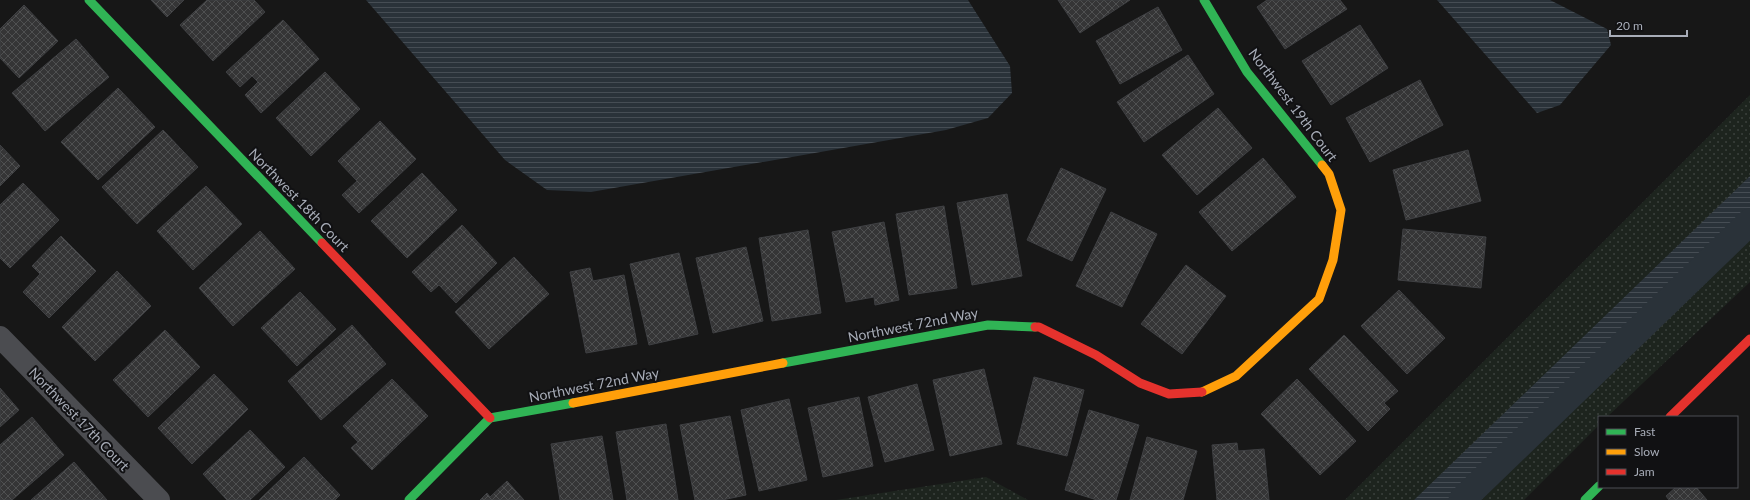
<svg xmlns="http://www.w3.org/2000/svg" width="1750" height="500" viewBox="0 0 1750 500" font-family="Lato,sans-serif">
<defs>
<pattern id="grass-dots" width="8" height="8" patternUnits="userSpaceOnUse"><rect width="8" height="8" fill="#1d241e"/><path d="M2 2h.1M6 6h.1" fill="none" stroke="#3b413d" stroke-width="1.8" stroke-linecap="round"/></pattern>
<pattern id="water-rules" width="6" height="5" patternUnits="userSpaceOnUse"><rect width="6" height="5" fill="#2a3239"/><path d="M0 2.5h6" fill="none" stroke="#464d54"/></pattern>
<pattern id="building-cross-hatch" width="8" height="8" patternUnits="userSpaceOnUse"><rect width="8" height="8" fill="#353536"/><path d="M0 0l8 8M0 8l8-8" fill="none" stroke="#4f5051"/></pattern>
</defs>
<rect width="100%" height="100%" fill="#171717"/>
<path fill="url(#grass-dots)" d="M1750,95V282L1607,417H1599V425L1524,500H1345Z
M986,477L1028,500H836Z"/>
<path fill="url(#water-rules)" d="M366,0H968L1010,66L1012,93L988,118L946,130L591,192L547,190L505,160Z
M1437,0H1550L1607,29L1611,45L1560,105L1537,113Z
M1750,176V222L1462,500H1414Z"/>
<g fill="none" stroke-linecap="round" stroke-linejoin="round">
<path stroke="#2a3239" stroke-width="27" d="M1462,500L1750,222"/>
</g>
<path fill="url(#building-cross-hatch)" stroke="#3f4043" d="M151,0H184L167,17Z
M207,0H254L265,12L213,61L180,25Z
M1058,0H1130L1080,33Z
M1267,0H1340L1347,9L1285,49L1257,7Z
M24,5L58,41L19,78L0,58V29Z
M1158,7L1182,50L1120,84L1096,41Z
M283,20L319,59L261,113L245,95L258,82L252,76L240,87L226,72Z
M1360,25L1388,68L1331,105L1302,61Z
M76,39L109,77L45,131L12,93Z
M1188,55L1214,94L1144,142L1117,102Z
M325,72L360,109L311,156L276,118Z
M1420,80L1443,125L1370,162L1346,118Z
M118,88L155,127L98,180L61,142Z
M1218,108L1252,148L1197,195L1162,155Z
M380,121L416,159L359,213L342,195L357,181L338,161Z
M163,130L198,167L137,224L102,187Z
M0,145L20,166L0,186Z
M1468,150L1481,201L1406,220L1393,170Z
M1263,158L1296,197L1232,251L1199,212Z
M1061,168L1106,189L1072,261L1027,240Z
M422,173L457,210L407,258L371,221Z
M23,183L59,220L10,268L0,258V205Z
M206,186L242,224L193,270L157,231Z
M1007,194L1022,276L972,285L957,203Z
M944,206L957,288L909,295L896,214Z
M1111,212L1157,234L1122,307L1076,286Z
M884,222L899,300L875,305L874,297L846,302L832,232Z
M462,225L497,263L456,303L439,285L431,292L412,272Z
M1403,229L1486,237L1481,288L1398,280Z
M808,230L821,313L772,321L759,238Z
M260,231L295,269L233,326L199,288Z
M61,236L96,271L49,318L23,292L40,274L32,266Z
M746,247L763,321L713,333L696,258Z
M679,253L698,334L649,345L630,264Z
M514,257L549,294L489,349L455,312Z
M1186,265L1226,296L1182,354L1141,324Z
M590,268L593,281L624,275L637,344L586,353L570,272Z
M117,271L151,306L95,361L62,327Z
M1399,290L1445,338L1407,374L1361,326Z
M300,292L336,329L297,366L261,328Z
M352,325L386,364L321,420L288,381Z
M165,330L200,367L148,417L113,380Z
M1344,335L1398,391L1384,403L1390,409L1368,431L1309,369Z
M984,369L1002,444L950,456L933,380Z
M214,374L248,409L192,464L158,428Z
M1034,377L1084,390L1067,456L1017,444Z
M392,379L428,416L372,470L351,448L358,442L343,426Z
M1297,379L1356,441L1320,475L1261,414Z
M917,384L934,450L885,462L868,397Z
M0,388L19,410L0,427Z
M859,397L873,466L823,477L808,408Z
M789,399L807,480L759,491L741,410Z
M1089,410L1139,425L1116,500H1097L1065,490Z
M730,416L746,495L722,500H695L680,425Z
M32,417L64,455L12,500H0V445Z
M666,424L678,500H627L616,432Z
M250,430L285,467L250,500H227L203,474Z
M602,436L613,500H560L551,444Z
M1147,437L1197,451L1183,500H1130Z
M1237,443L1238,451L1264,449L1269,500H1217L1212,445Z
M304,457L340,495L335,500H259Z
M74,462L107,500H31Z
M507,481L524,500H480L487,493L490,497Z
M1676,487H1696L1707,500H1669L1666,496Z"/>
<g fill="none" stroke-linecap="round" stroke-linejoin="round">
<path stroke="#4b4c50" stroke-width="22" d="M0,337L159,500"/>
<path stroke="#30b455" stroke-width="9" d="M89,0L322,243
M1204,0L1247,72L1322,165
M783,363L988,325L1035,327
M409,500L490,418L573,403
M1585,500L1599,486"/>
<path stroke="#ff9f0a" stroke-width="9" d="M1202,392L1236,376L1319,299L1333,260L1341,210L1329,174L1322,165
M573,403L783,363"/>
<path stroke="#e5322d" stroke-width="9" d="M322,243L490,418
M1035,327H1039L1096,355L1140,383L1169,394L1202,392
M1670,417L1750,339"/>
</g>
<g text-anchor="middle" stroke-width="4" stroke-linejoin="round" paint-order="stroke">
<g font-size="14" fill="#a8adb8" stroke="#111113">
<text transform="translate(1293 105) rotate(53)" y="5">Northwest 19th Court</text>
<text transform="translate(299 200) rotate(46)" y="5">Northwest 18th Court</text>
<text transform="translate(913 325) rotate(-11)" y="5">Northwest 72nd Way</text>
<text transform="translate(594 385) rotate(-11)" y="5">Northwest 72nd Way</text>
<text transform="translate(79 419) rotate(46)" y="5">Northwest 17th Court</text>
</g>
</g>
<rect x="1598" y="416" width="140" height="72" fill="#111113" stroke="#4d4f55"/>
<rect x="1606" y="429" width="20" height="6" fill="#30b455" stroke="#4d4f55"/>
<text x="1634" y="436" font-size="12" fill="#a8adb8">Fast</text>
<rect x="1606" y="449" width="20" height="6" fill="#ff9f0a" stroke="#4d4f55"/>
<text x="1634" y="456" font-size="12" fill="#a8adb8">Slow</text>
<rect x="1606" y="469" width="20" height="6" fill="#e5322d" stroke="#4d4f55"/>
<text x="1634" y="476" font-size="12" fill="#a8adb8">Jam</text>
<path d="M1610 30v6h77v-6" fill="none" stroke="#a8adb8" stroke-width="2"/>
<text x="1616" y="30" font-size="12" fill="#a8adb8" stroke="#111113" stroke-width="3" paint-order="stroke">20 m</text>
</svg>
